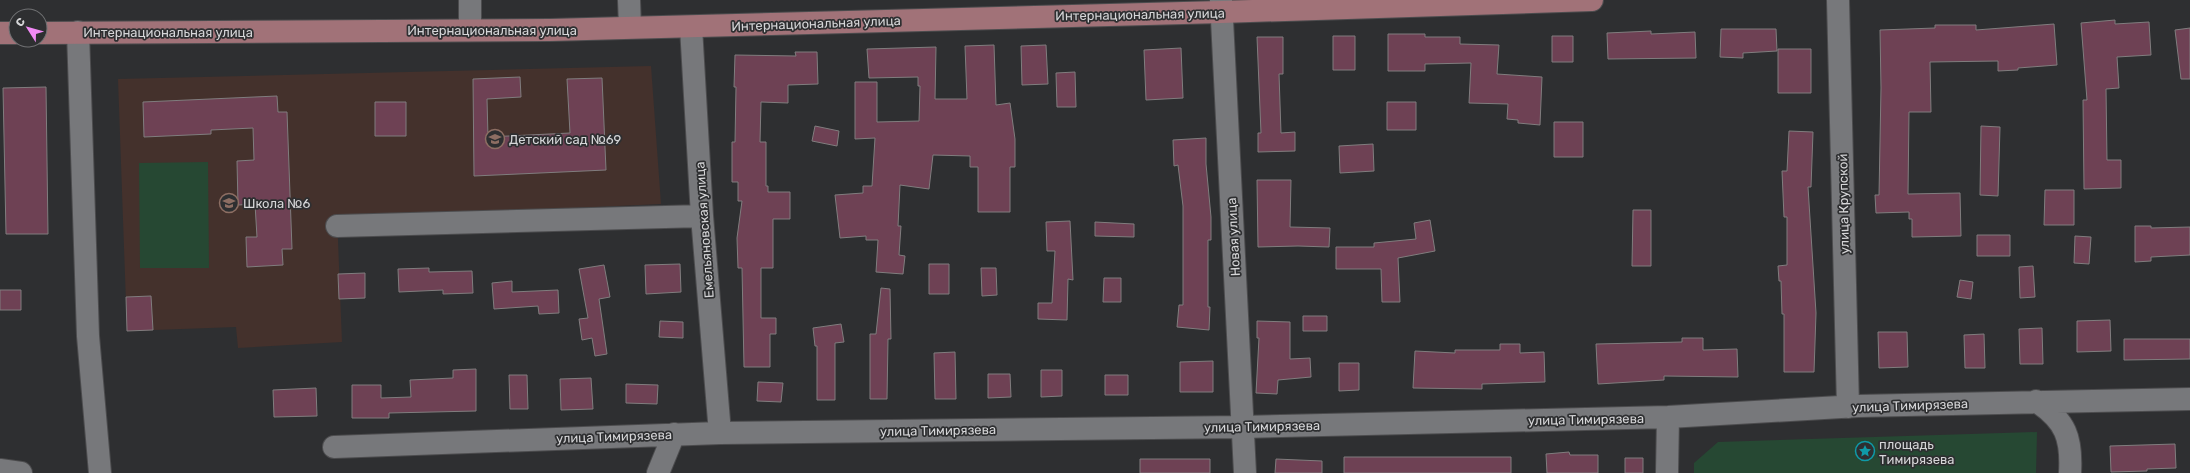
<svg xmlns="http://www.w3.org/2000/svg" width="2190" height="473" viewBox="0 0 2190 473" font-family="Rubik,sans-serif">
<rect width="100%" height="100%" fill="#2e2f31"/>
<path fill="#44312c" d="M651,66L661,204L356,218H346L337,215L342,342L238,348L236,327L127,331L118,79Z"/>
<path fill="#264833" d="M208,162L209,268H140L139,163Z
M2037,432L2036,473H1694V463L1718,442Z"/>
<path fill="#6e4154" stroke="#807d7e" d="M2115,20V24L2149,22L2151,55L2117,57L2119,88L2106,89L2107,160H2121V188L2084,189L2083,100H2087L2081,23Z
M2054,24L2057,65L2018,68V70L1998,71V61L1930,62L1931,112H1909L1908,194L1960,193L1961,236L1912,237V219H1909V212L1876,213L1875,195H1879L1881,88L1880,30L1935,28V25H1976V30Z
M2190,28V79H2181L2175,30Z
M1721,29H1776L1777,51L1743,53V58L1720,57Z
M1651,31V34L1695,32L1696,58L1608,59L1607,33Z
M1388,34H1425V37H1460V44L1499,45L1497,74L1542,77L1540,125L1518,123V120L1507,119L1508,104L1469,103L1471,63L1425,64V71H1388Z
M1333,36H1355V70H1333Z
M1552,36H1573V62H1552Z
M1257,37H1283V74H1279L1281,133L1295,132V151L1258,152V133H1261Z
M994,45L996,105L1010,103L1015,139V167H1010V212H978V167H970V156L933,155L929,189L900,185L898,226H901L899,255L905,256L903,274L876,272L878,240H866V236L840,238L835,195L863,193V186H872L875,138L855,139V82H877V122L919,121L920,86H918V77L869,78L867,49L936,47L935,99H967L965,46Z
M1046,45L1048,84L1022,85L1021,46Z
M1181,48L1183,98L1146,100L1144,50Z
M1778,49H1811V93H1778Z
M795,52H817L818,84L788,85V103L761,102L760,142H766V186H768V192H790V219H773V268H761V318H776V334H770V367H744L742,268H738L737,238L742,201H738V182H732V142H735L736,87H734L735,55L796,56Z
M1075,72L1076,107H1057L1056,73Z
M520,77L521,97L487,99L488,137L570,133L567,79L602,78L606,170L474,176L473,79Z
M46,87L48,234H6L3,88Z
M277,96L278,112H287L292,249H282L283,265L247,267L246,237H257L255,204L238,205L237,161L254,160L253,128L211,130V134L144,137L143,102Z
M375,102H406V136H375Z
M1387,102H1416V130H1387Z
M1554,122H1583V157H1554Z
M815,126L839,131L837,146L812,141Z
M1981,126L2000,127L1998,196L1980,195Z
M1789,131L1813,132L1811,187H1808L1816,313L1814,372H1784V314H1782L1781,281H1779L1778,266L1787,265V217H1784L1782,171H1787Z
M1206,138V164L1211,217V240H1208V307H1210L1209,330L1177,327L1179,305H1183V206L1178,165L1174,166L1173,140Z
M1373,144L1374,171L1340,173L1339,146Z
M1257,180H1291L1290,227L1330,228L1329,247L1298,246L1258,247Z
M2045,190H2074V225H2044Z
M1633,210H1651V266H1632Z
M1430,220L1435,251L1398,258L1400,302H1382L1381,269H1336V247H1374V243L1416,239L1414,223Z
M1070,221L1073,280L1068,279L1067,320L1038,319V303H1052L1055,251H1047L1046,222Z
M1095,222L1134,224V237L1095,236Z
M2135,226H2151V228L2190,227V255L2151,257V261L2135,262Z
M1977,235H2010V256H1977Z
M2075,236L2091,237L2089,264L2074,263Z
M680,264L681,292L646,294L645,265Z
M929,264H949V294H929Z
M604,265L610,297L599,299L607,354L595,356L592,338L582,340L579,319L588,318L579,269Z
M2033,266L2035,297L2020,298L2019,267Z
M429,268V272L472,271L473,293L443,294V290L399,292L398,269Z
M981,268H996L997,295L982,296Z
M365,273V298L339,299L338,274Z
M1104,278H1121V302H1103Z
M1960,280L1973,282L1971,299L1957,297Z
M512,281V292L558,290L559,313L539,314L538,306L494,309L492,283Z
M881,288L890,289L891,339H888L887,399H870V334H876Z
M0,290H21V310H0Z
M151,296L153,330L127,331L126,297Z
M1303,316H1327V331H1303Z
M2110,320L2111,351L2077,352V321Z
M660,321L683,322V338L659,337Z
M1257,321L1290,322V359L1310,358L1311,377L1278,380L1277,394L1256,393L1259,338H1257Z
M841,324L844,342L835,343V400H817V346H815L813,328Z
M2042,328L2043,364H2020L2019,329Z
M1878,332H1907L1908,367L1879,368Z
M1984,334L1985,368H1965L1964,335Z
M1682,338H1703V350L1737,349L1738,377L1664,376V380L1598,384L1596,344L1682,342Z
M2124,339H2190V359L2124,360Z
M1500,344H1520V353L1544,352L1545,382L1482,384V389L1413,388L1415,351L1455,353V350H1500Z
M955,352L956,399H935L934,353Z
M1213,361V392H1180V362Z
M1339,363H1359V390L1339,391Z
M476,369V411L389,413V418H352V385H381V398L411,397L410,380L453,378V370Z
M1041,370H1062V396L1041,397Z
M988,374H1010L1011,397L988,398Z
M509,375H527L528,409H510Z
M1105,375H1128V395H1105Z
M591,378L593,409L561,410L560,379Z
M758,382L783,383L781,402L757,401Z
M626,384L658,385L657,404L626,403Z
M316,388L317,416L274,417L273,390Z
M2175,444L2176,468L2147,469V471L2111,472L2110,446Z
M1569,452L1570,455H1598V473H1547L1546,454Z
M1344,457H1511V473H1344Z
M1625,458H1643V473H1625Z
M1140,459H1210V473H1140Z
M1276,459L1322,461V473H1275Z"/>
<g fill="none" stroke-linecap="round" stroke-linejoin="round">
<g stroke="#4c4c4e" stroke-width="24">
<path id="minor" d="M470,0V30
M629,0L630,27
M1221,0L1245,473
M1838,0L1848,407
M691,27L702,216L720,433
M78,32L88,336L100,473
M337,226L702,216
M2036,401C2066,421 2072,438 2070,473
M334,447L720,433L1242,427L1668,417L1858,406L2190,399
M0,470L21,473
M658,473L674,434
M1667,473L1668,417"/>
</g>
<g stroke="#4c4c4e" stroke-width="24">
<path id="major" d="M0,33H16
M40,33L550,30L1221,12L1592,0"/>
</g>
<use href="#minor" stroke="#77787b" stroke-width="22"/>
<use href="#major" stroke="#a17278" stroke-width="22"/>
</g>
<defs>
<g id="school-ring" transform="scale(1)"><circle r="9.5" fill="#2e2f31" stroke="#8d6e63" stroke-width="1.5"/><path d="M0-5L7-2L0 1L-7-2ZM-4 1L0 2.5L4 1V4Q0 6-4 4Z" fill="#8d6e63"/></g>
<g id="sight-ring" transform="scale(1)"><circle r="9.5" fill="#2e2f31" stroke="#0f9aa8" stroke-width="1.5"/><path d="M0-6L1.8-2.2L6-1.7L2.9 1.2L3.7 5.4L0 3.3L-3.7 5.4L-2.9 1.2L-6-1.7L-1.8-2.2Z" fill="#0f9aa8"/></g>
</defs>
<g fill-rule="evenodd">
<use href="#school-ring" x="495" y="139"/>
<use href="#school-ring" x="229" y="203"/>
<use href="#sight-ring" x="1865" y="451"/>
</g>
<g text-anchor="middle" stroke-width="3.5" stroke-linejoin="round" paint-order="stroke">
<g font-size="13" fill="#d6d6d8" stroke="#2e2f31">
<text transform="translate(1140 14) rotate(-1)" y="5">Интернациональная улица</text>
<text transform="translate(816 23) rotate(-2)" y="5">Интернациональная улица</text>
<text x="492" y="35">Интернациональная улица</text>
<text x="168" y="37">Интернациональная улица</text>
<text transform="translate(1843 204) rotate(-91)" y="5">улица Крупской</text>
<text transform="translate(704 230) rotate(-94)" y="5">Емельяновская улица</text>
<text transform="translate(1233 237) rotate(-93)" y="5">Новая улица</text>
<text transform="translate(1910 405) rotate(-2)" y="5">улица Тимирязева</text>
<text transform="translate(1586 419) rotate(-1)" y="5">улица Тимирязева</text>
<text transform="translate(1262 426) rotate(-1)" y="5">улица Тимирязева</text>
<text transform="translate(938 430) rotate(-1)" y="5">улица Тимирязева</text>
<text transform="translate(614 436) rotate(-2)" y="5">улица Тимирязева</text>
</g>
<g font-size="13" fill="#d6d6d8" stroke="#2e2f31" text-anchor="start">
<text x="509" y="144">Детский сад №69</text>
<text x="243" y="208">Школа №6</text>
<text x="1879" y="449">площадь<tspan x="1879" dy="15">Тимирязева</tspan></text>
</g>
</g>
<g transform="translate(28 28) rotate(307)"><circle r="19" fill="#2e2f31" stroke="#717274"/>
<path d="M0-3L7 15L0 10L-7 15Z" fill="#f18af5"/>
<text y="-6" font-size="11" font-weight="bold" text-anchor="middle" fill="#d6d6d8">С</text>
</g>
</svg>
